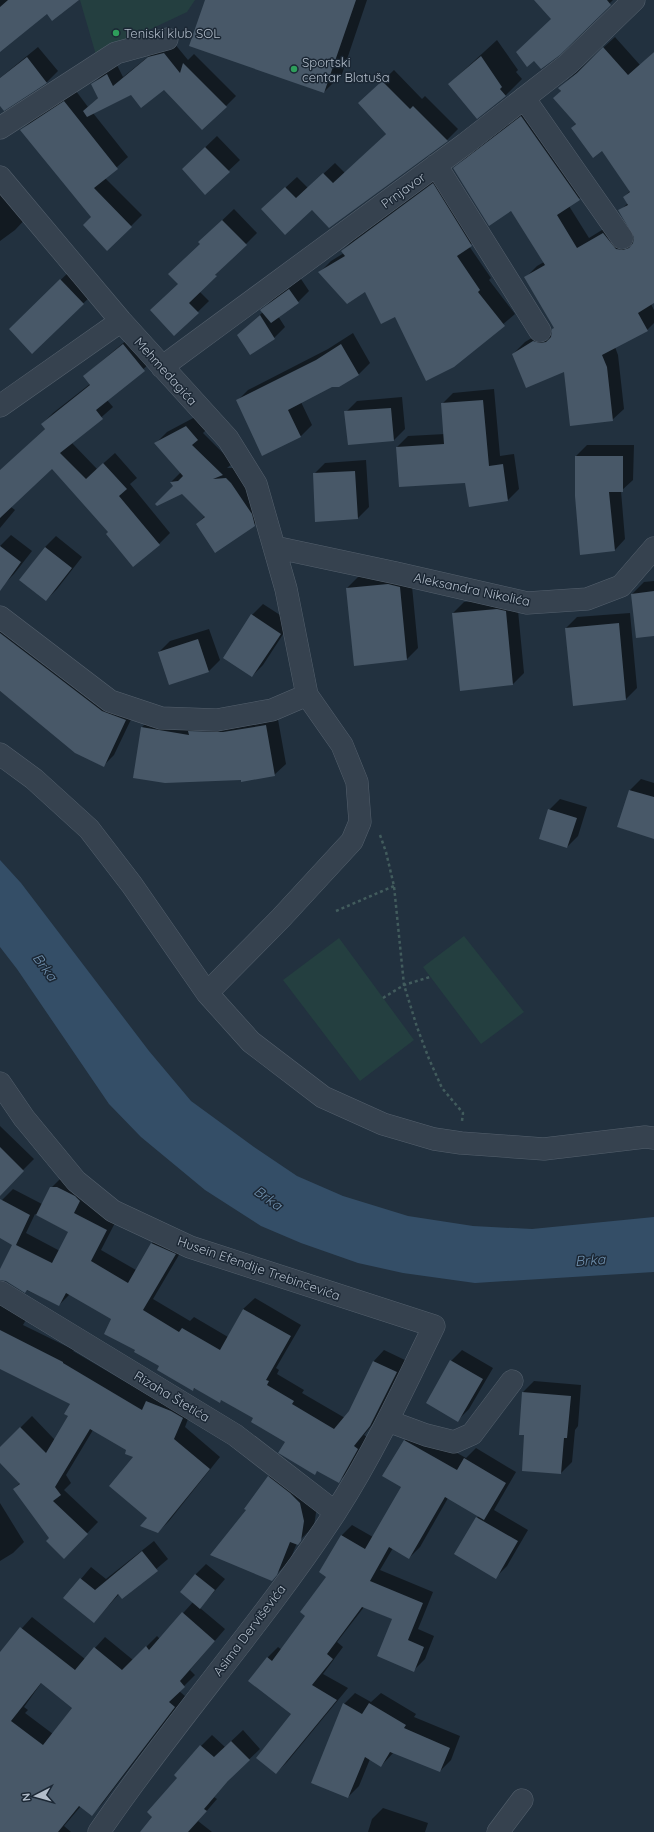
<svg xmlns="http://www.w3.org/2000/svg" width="654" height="1832" viewBox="0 0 654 1832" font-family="Quicksand,sans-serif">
<rect width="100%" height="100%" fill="#22313f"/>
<path fill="#243f40" d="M80,0H195L187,12L96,55Z
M464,936L524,1012L481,1044L423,967Z
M339,938L414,1040L360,1081L283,980Z"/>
<path fill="#344e67" d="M0,860L21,883L149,1051L191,1101L254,1147L297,1176L343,1196L408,1216L473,1226L532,1229L654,1217V1272L475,1283L403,1273L358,1263L301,1243L261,1226L205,1190L141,1137L109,1104L17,969L0,947Z"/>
<path fill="#0007" fill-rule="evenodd" d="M0,0H77L47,13L0,45Z
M206,0H367L342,74L324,92Z
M535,0H613L559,54L552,19Z
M615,37L640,65L654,52V301L651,304L654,310V323L647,330L615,347L618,355L624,409L612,420L565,370L513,354L525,342L545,330L553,333L555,328L526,277L537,266L544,262L511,210L454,169L466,157L533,105L590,188L579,199L569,206L589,238L615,222L629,238L635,239V237L620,211L628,203L624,197L630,191L602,150L572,128L576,123L559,88Z
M497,40L518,70L516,72L522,79L506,95L477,118L449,84Z
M174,43L188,60L194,54L236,96L226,106L164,88L132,94L93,113L128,157L105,178L142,215L131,226L92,217L22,130L33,119L76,91L88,107L99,97L93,84L103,74L117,65L123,77L160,47Z
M38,47L58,71L47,82L4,109L0,105V78Z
M394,70L422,99L425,96L458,129L447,140L312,208L273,199L297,177L308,188L335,163L345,173L387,133L371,92Z
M217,136L240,160L205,193L194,158Z
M444,173L482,234L469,246L491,278L489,280L515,314L454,366L366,291L320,272L331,261L344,253L342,251L353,240Z
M0,174L30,214L15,230L0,241Z
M234,209L257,233L199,291L209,301L174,335L179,284L201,244L211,231Z
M72,269L95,292L32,353L21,318Z
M301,279L309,291L298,302L278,316L285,327L274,338L238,335L263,312L262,310L273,299Z
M135,333L155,359L107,400L113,407L72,443L97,469L115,453L137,478L130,484L170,533L159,544L109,532L52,468L11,507L15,510L0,528V471L46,428L42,424L53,413L90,384L84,376Z
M353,333L370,363L359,374L338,386H332L301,402L312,425L301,436L237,401L248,390L328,349Z
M494,389L500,456L514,454L519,489L508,500L397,447L408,436L445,434L442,404L453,393Z
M402,397L405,429L394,440L346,412L357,401Z
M197,416L208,428L203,433L233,463L227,468H238L266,514L254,525L197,524L205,516L171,482L181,472L156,443L167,432Z
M587,445H634L633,480L621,491L625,539L614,551L576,456Z
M366,460L369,507L358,518L314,474L325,463Z
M11,535L32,551L14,574L3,585L0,582V546Z
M56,536L82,557L57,589L46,600L20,580L45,547Z
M400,573L411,576L418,648L407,659L347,588L358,577Z
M654,581V635L637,637L632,594L644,582Z
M509,598L517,600L524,673L513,684L461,690L453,613L464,602Z
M263,604L291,622L263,665L252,676V615Z
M0,612L136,709L114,755L103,766L76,752L0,691Z
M630,613L637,688L626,699L566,628L577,617Z
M209,629L220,660L209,671L159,652L170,641Z
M277,714L286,764L274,775L242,779L142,727L153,716Z
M641,779L654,783V838L618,827L630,790Z
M560,799L587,807L578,836L567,847L549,810Z
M0,1126L34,1159L0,1193Z
M62,1177L91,1189L84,1202L117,1219L101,1250L136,1270L152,1243L163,1232L186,1243L153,1299L190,1321L194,1317L228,1337L243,1309L255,1298L301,1325L276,1368L279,1370L277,1374L304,1390L302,1393L345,1418L350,1412L373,1362L384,1350L407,1361L381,1414L364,1435L369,1438L349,1471L338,1482L318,1470L315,1473L286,1442L254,1418L222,1399L219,1402L195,1388L193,1390L137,1350L112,1319L70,1294L59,1305L0,1278V1271L14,1244L0,1237V1204L2,1200L13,1189L42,1204L51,1188ZM35,1214L69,1232L60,1251L26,1233Z
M0,1302L27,1318L23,1325L74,1350L73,1351L151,1397L159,1390L193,1406L185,1427L220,1457L169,1521L158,1532L148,1518L134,1457L128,1450L93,1430L66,1475L71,1483L64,1490L98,1522L64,1557L14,1489L20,1483L0,1462V1448L32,1416L55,1440L69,1416L71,1404L0,1366Z
M462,1350L493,1368L469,1409L458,1420L451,1361Z
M534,1381L581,1385L578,1426L575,1430L572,1462L561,1473L525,1434H520L523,1392Z
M416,1430L466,1458L476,1448L516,1472L494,1510L528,1530L507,1566L496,1577L456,1553L479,1515L448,1498L420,1547L409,1558L393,1548L380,1570L433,1592L418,1629L434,1636L425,1659L414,1670L393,1619L364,1607L337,1642L343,1647L323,1674L348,1688L287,1762L276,1773L292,1714L267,1658L278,1647L282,1650L307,1616L328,1576L341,1536L352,1525L373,1537L402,1487L404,1441Z
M283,1463L317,1506L314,1526L297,1543L290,1560L272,1579L247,1510L269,1477Z
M0,1503L24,1542L13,1553L0,1561Z
M154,1541L168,1559L122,1598L119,1594L94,1622L65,1598L91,1567L106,1579Z
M206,1564L225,1579L200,1608L225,1629L190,1670L195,1675L179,1691L185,1696L102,1804L92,1814L81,1806L64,1826L71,1832H0V1660L5,1647L32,1617L85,1659L105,1637L133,1660L157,1636L160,1639L193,1602L195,1575ZM42,1682L73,1707L53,1734L25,1713L28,1710L24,1707Z
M355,1693L371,1702L381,1693L416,1714L414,1717L460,1736L451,1760L440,1771L394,1752L381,1766L370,1759L359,1786L348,1797L312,1782L344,1704Z
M243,1730L260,1749L235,1773L214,1797L217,1799L198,1821L212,1832H141L154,1816L178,1778L175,1775L201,1746L212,1735L225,1747Z
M383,1808L428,1823L425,1832H368L372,1819Z"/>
<path fill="#485868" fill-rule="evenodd" d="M8,0H79L52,21L47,14L0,52V7Z
M205,0H356L324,93L189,46Z
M534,0H607L611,5L560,55L541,69L534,61L527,67L516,52L551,19Z
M603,47L628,75L654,52V303L638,313L648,331L602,355L607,367L613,421L570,426L564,372L526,388L512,354L533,341L540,343L546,342L551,337L552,329L554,328L524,277L545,265L511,211L489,226L453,168L521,116L580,200L557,215L577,248L603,233L616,249L623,250L629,248L633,243L634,237L618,210L628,205L623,197L630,192L602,151L593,158L571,128L576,124L553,98L561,91L558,88L577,73Z
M164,53L180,73L183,63L227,107L202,130L164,90L141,108L131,95L87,117L83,111L98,98L91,84L107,74L113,86L148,57Z
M481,56L502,87L500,89L506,96L477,119L448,84Z
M27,57L47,83L4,111L0,106V78Z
M382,81L410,109L413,106L448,141L329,228L312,210L285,235L261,209L285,187L296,198L323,173L333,183L386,134L358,103Z
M64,101L118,169L94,188L132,227L107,251L83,225L91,217L20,130Z
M205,147L230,172L205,195L182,169Z
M433,183L472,246L457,256L480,290L478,292L505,326L454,367L426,381L395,317L381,324L365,292L347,304L318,272L345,256L341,251Z
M222,220L247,245L215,275L217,276L189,303L199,313L174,336L150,310L178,284L168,274L200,244L198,242Z
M60,279L84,304L32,354L9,329Z
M289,289L299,303L271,323L260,310Z
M260,315L275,339L250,355L237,335Z
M123,344L145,371L96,410L103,419L60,453L86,479L103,463L127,489L119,496L160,545L133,567L106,534L108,532L52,469L0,518V470L45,429L41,424L90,385L83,376Z
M341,344L359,375L339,387H332L288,410L301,437L262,456L236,400L316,360Z
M483,400L489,466L503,464L508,501L469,507L465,483L399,487L396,447L444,444L441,403Z
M391,408L394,441L348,445L344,411Z
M186,426L198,440L192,445L223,475L213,479L226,478L231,483L252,514L255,526L215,553L196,524L205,517L182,494L157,506L155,504L173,486L170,482L178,481L183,476L154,443Z
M575,456H623V492H609L615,551L580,555L575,496Z
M355,471L358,519L315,522L313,473Z
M0,546L21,562L0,591Z
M45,547L72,568L46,601L19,580Z
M388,584L400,587L407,660L354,666L346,588Z
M654,591V636L636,638L631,594Z
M497,609L506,611L513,685L460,691L452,613Z
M251,614L281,634L252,677L223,658Z
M619,623L626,700L573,706L565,628Z
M0,633L102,711L126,720L104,767L75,753L0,691Z
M198,639L209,672L169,685L158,652Z
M266,725L275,776L241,782V780L165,783L133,778L141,727L189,735L188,731L223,732Z
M629,790L654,797V839L617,827Z
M548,809L577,818L567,848L539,839Z
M0,1147L24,1171L0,1196Z
M50,1187H57L75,1196L80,1201L74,1213L107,1230L91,1261L128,1283L151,1243L176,1254L143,1310L179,1332L182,1328L220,1350L243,1309L291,1336L266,1380L269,1381L267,1385L294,1401L292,1404L334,1429L349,1411L373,1361L397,1372L370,1426L354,1446L358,1449L339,1483L317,1471L315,1475L280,1454L278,1453L285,1442L251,1422L253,1418L221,1400L220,1403L194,1388L193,1391L157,1370L159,1366L134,1352L135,1350L104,1334L111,1319L66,1293L59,1306L27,1290L25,1293L6,1281L0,1280V1269L12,1245L0,1238V1199L30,1215L16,1245L52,1263L68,1232L36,1215Z
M0,1330L63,1362V1363L142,1410L146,1401L171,1411L183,1418L174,1439L210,1469L158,1533L140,1526L147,1518L109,1486L133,1457L125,1454L126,1450L90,1429L55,1487L61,1495L53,1501L88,1534L64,1559L46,1541L49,1538L13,1489L20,1484L0,1463V1447L20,1427L46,1453L68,1416L64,1414L70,1404L0,1369Z
M450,1360L483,1379L458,1422L426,1403Z
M522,1392L571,1396L567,1438H564L561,1474L522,1471L524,1435H519Z
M404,1440L457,1470L464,1458L506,1483L484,1520L445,1497L409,1559L389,1547L370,1581L423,1603L408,1640L424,1647L414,1672L377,1656L392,1619L362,1607L327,1654L333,1659L312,1685L337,1700L276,1774L256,1758L291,1714L248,1681L267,1657L272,1661L305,1616L300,1612L326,1577L319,1572L341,1535L365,1549L401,1487L382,1476Z
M268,1476L290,1493L300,1503L304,1521L301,1541L298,1545L290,1542L277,1575L272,1581L210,1555L246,1510L244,1509Z
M476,1517L518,1541L496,1579L454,1554Z
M142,1551L158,1571L122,1599L118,1594L94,1623L63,1598L80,1578L95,1590Z
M195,1574L215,1590L200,1609L180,1592Z
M182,1612L215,1641L180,1681L185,1687L169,1702L175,1707L92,1816L79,1806L58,1832H0V1652L20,1627L75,1670L94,1647L122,1670L146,1646L149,1650ZM41,1683L72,1708L43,1745L11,1721Z
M343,1703L362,1714L369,1703L406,1725L404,1728L450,1748L440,1772L390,1752L381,1767L365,1757L348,1798L311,1783Z
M231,1741L250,1760L228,1781L204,1809L207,1811L188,1832H140L152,1817L147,1812L177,1778L174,1775L200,1745L214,1757Z"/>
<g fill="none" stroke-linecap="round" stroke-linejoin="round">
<g stroke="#54606d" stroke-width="23">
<path id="minor" d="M524,98L622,238
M0,128L116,53L167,39
M436,165L540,331
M0,177L121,321L228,439L256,484L286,589L307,695L272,710L217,720L161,718L110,701L0,617
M162,367L465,144L568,64L634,0
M0,406L121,321
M274,547L396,573L527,603L587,599L621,586L654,548
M0,754L34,779L89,829L132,885L207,993L251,1042L323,1097L383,1124L434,1139L461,1143L544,1149L645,1137L654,1138
M207,993L281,918L352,841L360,822L357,782L342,745L307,695
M0,1083L24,1118L76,1181L113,1211L190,1247L434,1326C403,1390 373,1454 335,1513C263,1623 173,1723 99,1832
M0,1292L235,1435L335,1512
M388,1421L426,1435L454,1442L472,1434L512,1381
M498,1832L522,1800"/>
</g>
<path stroke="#425c5d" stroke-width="2.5" stroke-dasharray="3 3" stroke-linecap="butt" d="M380,835L386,852L394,886L404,985L417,1027L429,1059L442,1088L463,1113L462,1121
M336,911L394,886
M383,998L404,985L430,977"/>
<use href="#minor" stroke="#36424f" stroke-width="22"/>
</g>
<g fill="#2e9e5b" stroke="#1b2734" stroke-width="1.5">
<circle cx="116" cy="33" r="4"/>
<circle cx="294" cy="69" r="4"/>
</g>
<g text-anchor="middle" stroke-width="3" stroke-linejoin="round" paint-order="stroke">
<g font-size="13" fill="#b2bdca" stroke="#1b2734" text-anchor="start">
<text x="124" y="38">Teniski klub SOL</text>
<text x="302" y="67">Sportski<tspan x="302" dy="15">centar Blatuša</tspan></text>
</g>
<g font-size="13" fill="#b2bdca" stroke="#1b2734">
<text transform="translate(403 190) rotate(-36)" y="5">Prnjavor</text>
<text transform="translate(166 371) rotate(48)" y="5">Mehmedagića</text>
<text transform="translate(472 589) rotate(12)" y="5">Aleksandra Nikolića</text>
<text transform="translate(259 1268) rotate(19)" y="5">Husein Efendije Trebinčevića</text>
<text transform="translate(172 1396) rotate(31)" y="5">Rizaha Štetića</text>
<text transform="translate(249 1630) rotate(-53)" y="5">Asima Derviševića</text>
</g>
<g font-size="14" font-style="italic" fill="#7091af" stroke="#1b2734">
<text transform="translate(45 967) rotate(54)" y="5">Brka</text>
<text transform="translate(268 1198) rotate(35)" y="5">Brka</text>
<text transform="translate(590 1260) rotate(-4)" y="5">Brka</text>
</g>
</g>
<g transform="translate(36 1796) rotate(264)" stroke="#1b2734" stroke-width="3" paint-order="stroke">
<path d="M0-3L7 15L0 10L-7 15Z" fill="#b2bdca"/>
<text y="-6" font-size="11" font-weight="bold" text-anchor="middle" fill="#b2bdca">N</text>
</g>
</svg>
